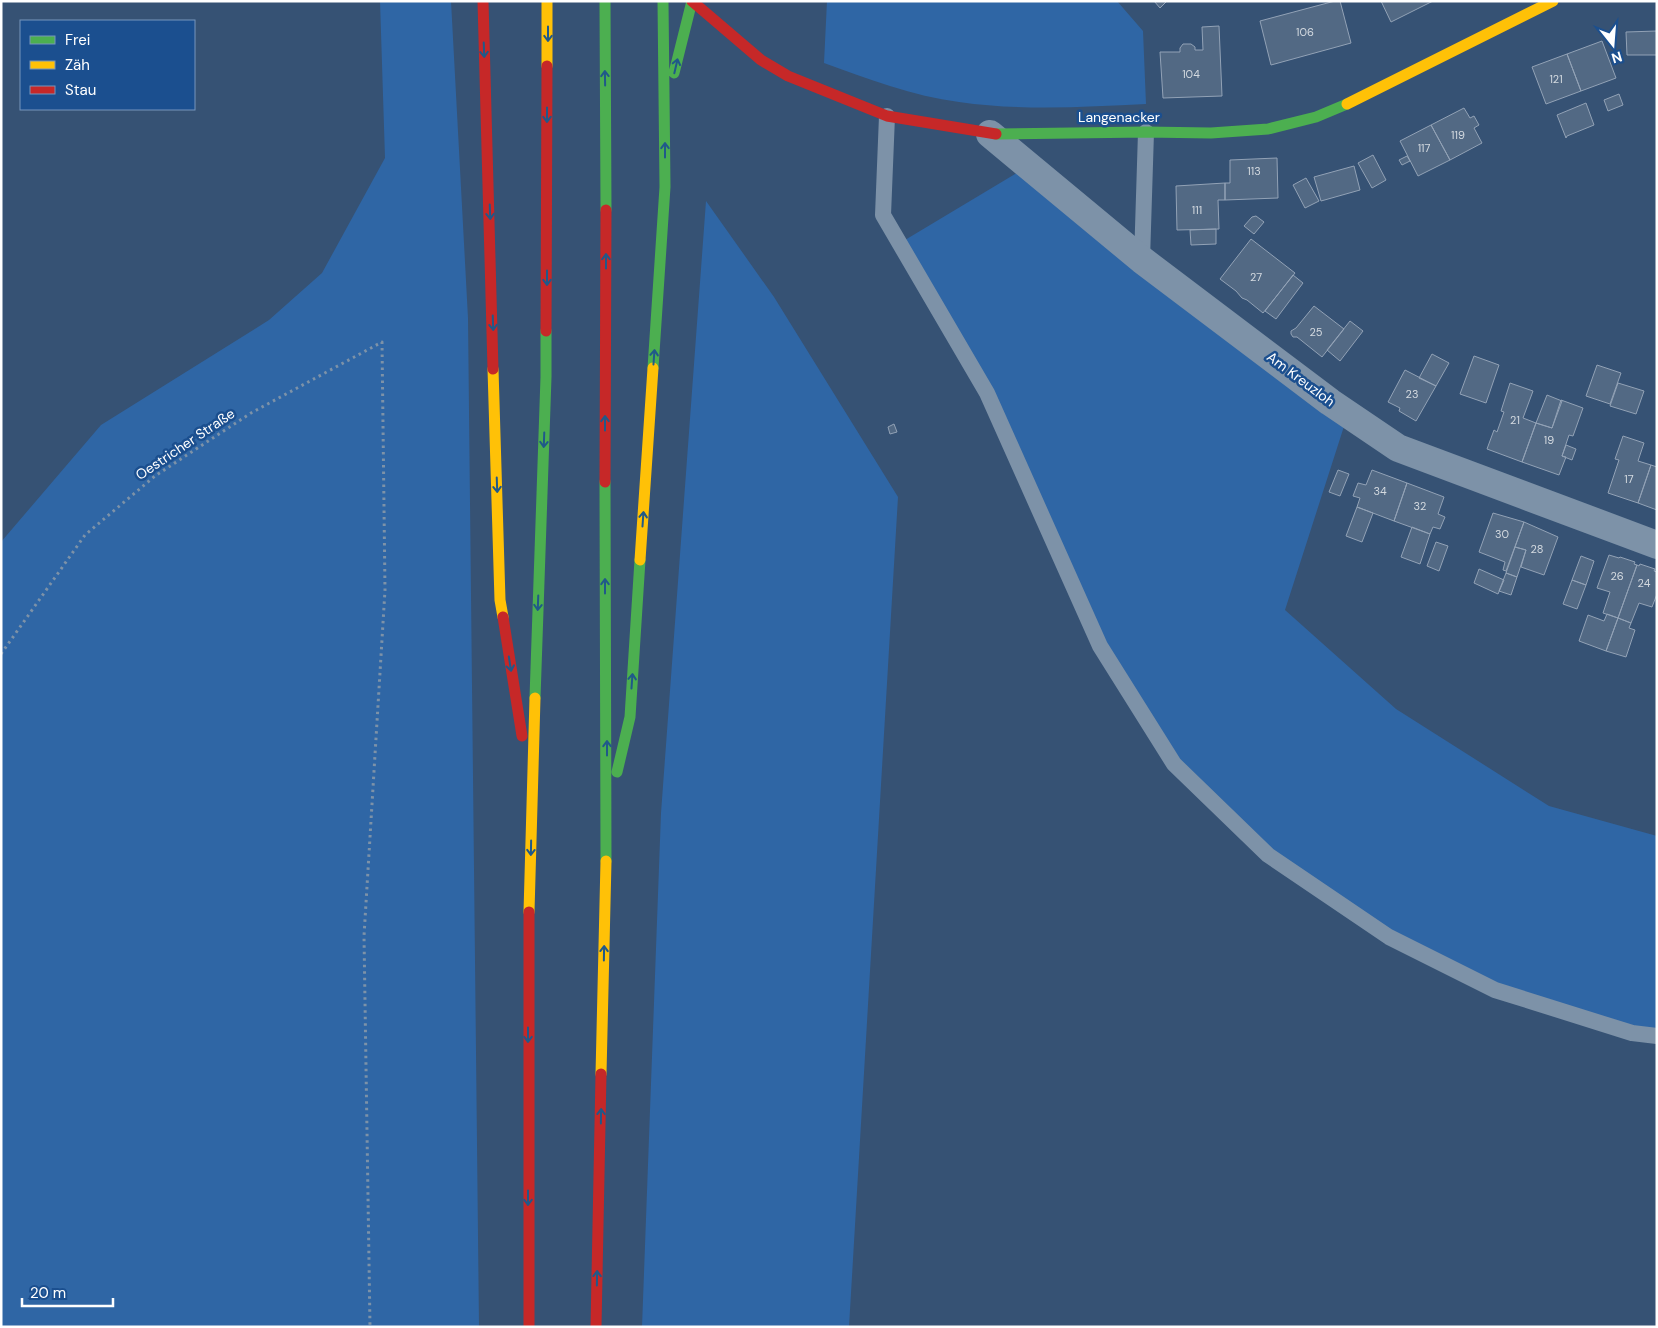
<svg xmlns="http://www.w3.org/2000/svg" width="1658" height="1328" viewBox="0 0 1658 1328" font-family="'DM Sans',sans-serif">
<rect width="100%" height="100%" fill="#365274"/>
<path fill="#2f66a5" d="M380,1H451L468,318L479,1327H1V542L101,425L269,320L322,273L385,158Z
M827,1H1117L1143,31L1146,104C1084,107 1021,111 959,102C913,96 868,79 824,63Z
M1020,171L1347,417L1285,610L1396,709L1549,806L1657,836V1034L1495,989L1389,936L1268,854L1174,762L1101,646L987,391L900,243Z
M706,201L774,297L898,497L849,1327H642L661,813Z"/>
<path fill="#526984" stroke="#92a2b6" d="M1154,1H1167L1160,8Z
M1335,1H1340L1351,43L1271,65L1260,21Z
M1381,1H1433L1391,22Z
M1219,26L1222,96L1163,98L1160,52H1180V48L1183,44H1191L1195,47V50H1203L1202,27Z
M1657,31V55H1627L1626,32Z
M1602,41L1616,78L1581,91L1567,54Z
M1567,54L1581,91L1546,104L1532,67Z
M1619,94L1623,105L1608,111L1604,100Z
M1586,103L1594,125L1567,136L1566,138L1557,115Z
M1464,108L1470,118L1474,116L1479,125L1474,128L1482,143L1450,160L1431,125Z
M1431,125L1450,160L1418,176L1400,141Z
M1373,155L1386,180L1372,188L1358,163Z
M1407,156L1410,161L1402,165L1399,160Z
M1277,158L1278,198L1225,200V183H1230V160Z
M1354,166L1360,190L1321,201L1314,177Z
M1306,178L1319,201L1305,208L1293,185Z
M1225,183V200H1218L1219,229L1177,230L1176,186Z
M1256,216L1264,222L1254,234L1244,226L1252,217Z
M1216,229V244L1191,245L1190,230Z
M1251,239L1295,273L1263,313L1247,300L1242,298L1236,291L1220,279Z
M1293,275L1303,283L1276,319L1265,311Z
M1314,306L1344,329L1322,357L1297,337H1293L1291,334V331L1296,328Z
M1350,321L1363,331L1340,361L1327,350Z
M1432,354L1449,363L1436,386L1419,378Z
M1474,356L1499,365L1486,403L1460,394Z
M1597,365L1621,373L1610,404L1586,396Z
M1405,370L1436,386L1416,421L1399,411L1400,408L1388,402Z
M1510,383L1533,391L1523,418L1536,423L1522,462L1487,449L1494,430L1497,432L1504,412L1501,411Z
M1618,383L1644,391L1636,414L1610,406Z
M1547,395L1562,401L1552,428L1536,423Z
M1561,400L1583,408L1573,436L1569,435L1562,456L1566,457L1559,475L1522,462L1536,423L1552,428Z
M894,424L897,432L890,434L888,427Z
M1623,436L1644,443L1638,461L1651,465L1638,503L1608,493L1619,460L1615,459Z
M1566,445L1576,449L1572,460L1562,456Z
M1651,465L1657,467V510L1638,503Z
M1338,470L1349,474L1340,496L1329,492Z
M1372,470L1407,483L1394,521L1357,507L1360,498L1353,496L1358,483L1366,485Z
M1407,483L1444,497L1438,514L1445,517L1440,529L1433,527L1430,534L1394,521Z
M1357,507L1373,513L1362,542L1346,536Z
M1493,513L1524,522L1506,571L1503,570L1505,562L1479,552Z
M1524,522L1558,537L1544,575L1521,567L1526,550L1515,547Z
M1412,527L1430,534L1420,564L1401,557Z
M1436,542L1448,546L1439,571L1427,566Z
M1515,547L1526,550L1517,577L1506,573Z
M1609,555L1619,558L1620,557L1635,562L1634,564L1637,565L1618,618L1603,613L1610,592L1597,588Z
M1581,556L1594,561L1586,585L1572,580Z
M1640,564L1655,569L1654,571L1657,572V594L1652,607L1639,603L1631,623L1618,618L1637,565L1639,566Z
M1479,569L1504,580L1498,594L1474,583Z
M1506,573L1517,577L1511,595L1499,591Z
M1572,580L1586,585L1577,609L1563,604Z
M1607,614L1618,618L1606,651L1579,641L1588,615L1604,621Z
M1618,618L1631,623L1629,628L1635,630L1626,657L1606,651Z"/>
<g fill="none" stroke-linecap="round" stroke-linejoin="round">
<path stroke="#7d92a8" stroke-width="3" stroke-dasharray="2.5 4" stroke-linecap="butt" d="M1,654L85,535L155,476L251,413L382,342L385,590L364,936L370,1327"/>
<path stroke="#7d92a8" stroke-width="16" d="M887,116L883,215L987,393L1100,646L1174,764L1268,855L1389,937L1495,990L1632,1033L1657,1036
M1142,260L1146,132"/>
<path stroke="#7d92a8" stroke-width="28" d="M990,134L1142,260L1330,402L1398,448L1657,545"/>
<path stroke="#4caf50" stroke-width="11" d="M605,1L606,210
M674,73L692,1
M996,134L1146,132L1211,133L1268,129L1316,117L1347,104
M653,368L665,187L663,1
M605,482L606,861
M535,698L546,377V331
M617,772L630,717L640,560"/>
<path stroke="#ffc107" stroke-width="11" d="M547,66V1
M1347,104L1553,1
M493,369L500,600L503,617
M640,560L653,368
M529,912L535,698
M601,1074L606,861"/>
<path stroke="#c62828" stroke-width="11" d="M483,1L493,369
M692,1L761,60L788,76L887,116L996,134
M546,331L547,66
M605,482L606,210
M503,617L522,736
M529,1327V912
M596,1327L601,1074"/>
</g>
<defs><path id="oneway-shaft" d="M-6 0H5M1.5-3L5.5 0L1.5 3" fill="none" stroke-width="1.6" stroke-linecap="round" stroke-linejoin="round" transform="scale(1.25)"/></defs>
<g stroke="#205989">
<use href="#oneway-shaft" transform="translate(548 34) rotate(90)"/>
<use href="#oneway-shaft" transform="translate(484 50) rotate(88)"/>
<use href="#oneway-shaft" transform="translate(676 66) rotate(-77)"/>
<use href="#oneway-shaft" transform="translate(605 78) rotate(-91)"/>
<use href="#oneway-shaft" transform="translate(547 115) rotate(90)"/>
<use href="#oneway-shaft" transform="translate(665 150) rotate(-90)"/>
<use href="#oneway-shaft" transform="translate(490 212) rotate(88)"/>
<use href="#oneway-shaft" transform="translate(606 261) rotate(-90)"/>
<use href="#oneway-shaft" transform="translate(547 278) rotate(90)"/>
<use href="#oneway-shaft" transform="translate(493 323) rotate(88)"/>
<use href="#oneway-shaft" transform="translate(654 357) rotate(-86)"/>
<use href="#oneway-shaft" transform="translate(605 423) rotate(-90)"/>
<use href="#oneway-shaft" transform="translate(544 440) rotate(92)"/>
<use href="#oneway-shaft" transform="translate(497 485) rotate(88)"/>
<use href="#oneway-shaft" transform="translate(643 519) rotate(-86)"/>
<use href="#oneway-shaft" transform="translate(605 586) rotate(-90)"/>
<use href="#oneway-shaft" transform="translate(538 603) rotate(92)"/>
<use href="#oneway-shaft" transform="translate(510 664) rotate(81)"/>
<use href="#oneway-shaft" transform="translate(632 681) rotate(-86)"/>
<use href="#oneway-shaft" transform="translate(607 748) rotate(-90)"/>
<use href="#oneway-shaft" transform="translate(531 848) rotate(91)"/>
<use href="#oneway-shaft" transform="translate(604 953) rotate(-89)"/>
<use href="#oneway-shaft" transform="translate(528 1035) rotate(90)"/>
<use href="#oneway-shaft" transform="translate(601 1116) rotate(-89)"/>
<use href="#oneway-shaft" transform="translate(528 1198) rotate(90)"/>
<use href="#oneway-shaft" transform="translate(597 1278) rotate(-89)"/>
</g>
<g text-anchor="middle" stroke-width="5" stroke-linejoin="round" paint-order="stroke">
<g font-size="11" fill="#d4dae0">
<text x="1305" y="36">106</text>
<text x="1191" y="78">104</text>
<text x="1556" y="83">121</text>
<text x="1458" y="139">119</text>
<text x="1424" y="152">117</text>
<text x="1254" y="175">113</text>
<text x="1197" y="214">111</text>
<text x="1256" y="281">27</text>
<text x="1316" y="336">25</text>
<text x="1412" y="398">23</text>
<text x="1515" y="424">21</text>
<text x="1549" y="444">19</text>
<text x="1629" y="483">17</text>
<text x="1380" y="495">34</text>
<text x="1420" y="510">32</text>
<text x="1502" y="538">30</text>
<text x="1537" y="553">28</text>
<text x="1617" y="580">26</text>
<text x="1644" y="587">24</text>
</g>
<g font-size="14" fill="#fff" stroke="#1b4f8f">
<text x="1119" y="122">Langenacker</text>
<text transform="translate(1301 379) rotate(37)" y="5">Am Kreuzloh</text>
<text transform="translate(185 444) rotate(-34)" y="5">Oestricher Straße</text>
</g>
</g>
<rect width="1658" height="1328" fill="none" stroke="#ffffff" stroke-width="5"/>
<rect x="20" y="20" width="175" height="90" fill="#1b4f8f" stroke="#7695bc"/>
<rect x="30" y="36" width="25" height="8" fill="#4caf50" stroke="#7695bc"/>
<text x="65" y="45" font-size="15" fill="#ffffff">Frei</text>
<rect x="30" y="61" width="25" height="8" fill="#ffc107" stroke="#7695bc"/>
<text x="65" y="70" font-size="15" fill="#ffffff">Zäh</text>
<rect x="30" y="86" width="25" height="8" fill="#c62828" stroke="#7695bc"/>
<text x="65" y="95" font-size="15" fill="#ffffff">Stau</text>
<g transform="translate(1613 45) rotate(163)" stroke="#1b4f8f" stroke-width="4" paint-order="stroke">
<path d="M0-4L9 19L0 12L-9 19Z" fill="#ffffff"/>
<text y="-8" font-size="14" font-weight="bold" text-anchor="middle" fill="#ffffff">N</text>
</g>
<path d="M22 1298v8h91v-8" fill="none" stroke="#ffffff" stroke-width="2.5"/>
<text x="30" y="1298" font-size="15" fill="#ffffff" stroke="#1b4f8f" stroke-width="4" paint-order="stroke">20 m</text>
</svg>
